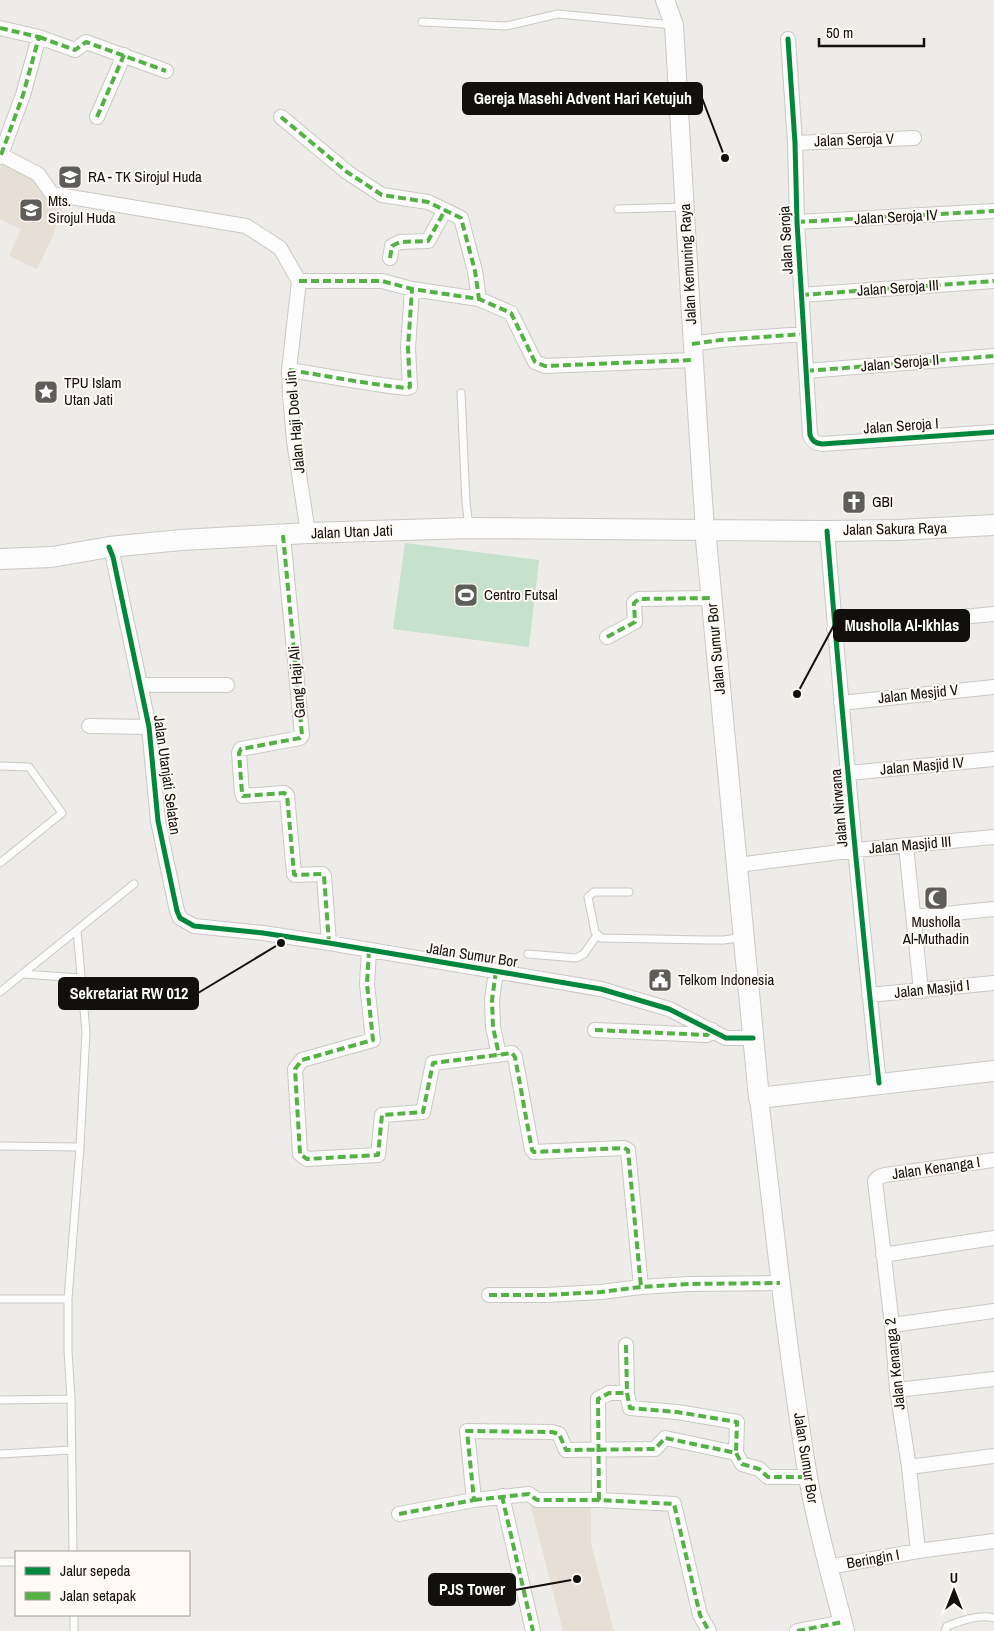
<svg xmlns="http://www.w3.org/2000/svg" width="994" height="1631" viewBox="0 0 994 1631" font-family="'Archivo Narrow',sans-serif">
<rect width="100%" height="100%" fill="#eeece8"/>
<path fill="#e5dfd6" d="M5,159L65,200L52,238L37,269L9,256L21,229L0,219V169Z
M530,1503L591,1504V1543L614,1631H563Z"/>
<path fill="#c6e1cc" d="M405,543L539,560L529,647L393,629Z"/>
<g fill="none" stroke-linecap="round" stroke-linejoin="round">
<g stroke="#cac8c4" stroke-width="9">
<path id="service" d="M422,22L506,26L558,14L673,25
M618,209L685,207
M461,393L466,502L469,527
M0,766L29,767L62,813L0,863
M629,892H594L588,897L595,932L601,938L707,940H724L743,937
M528,954L576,958L584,954L597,935
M22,974L81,978
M0,992L134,884
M0,1146L80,1147L86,1032L77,930
M0,1299H68
M71,1399L73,1552
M0,1400L71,1399L68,1351V1299L80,1147
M0,1454L72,1450
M0,1562H16
M74,1615V1631
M945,1631L947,1626C961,1621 979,1614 994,1618"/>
</g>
<g stroke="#cac8c4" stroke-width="16">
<path id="minor" d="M0,28L39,37L23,95L0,157
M39,37L75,50L86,42L166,71
M788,39L795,143L797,222L810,435C812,441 815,443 822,444L994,432
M97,117L124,55
M281,117L347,172L382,195L428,202L461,218L475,271L479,299
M795,143L914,138
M1,155L38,174L52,194L246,226L280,248L299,281
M797,222L994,211
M390,258L392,246L400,242L428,241L445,210
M299,281H382L412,289L479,299L511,313L535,362L545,366L693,360
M299,281L289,370L290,396L294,441L308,533
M801,295L994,281
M692,344L720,340L804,334
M289,370C328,376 367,384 406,388L410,387L408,348L412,289
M806,371L994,356
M827,531C842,715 859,899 879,1083
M283,535L302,735L300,738L241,749L239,753L242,793L243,796L284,793L287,795L294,874L295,875L322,874L324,876L329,943
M109,547L113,557L149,727L158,821L177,911L180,918L194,926L263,933L329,943L601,989L669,1009L726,1038H753
M834,629L994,614
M607,637L635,622L634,603L639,599L711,598
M140,685H227
M841,703L994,687
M89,726L149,727
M849,773L994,759
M906,846L921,991
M737,865L856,850L994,837
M914,917L994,909
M369,950L367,984L373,1040L302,1060L295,1069L300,1154L307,1159L378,1155L382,1115L423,1112L433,1063L512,1053L515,1057L532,1150L534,1152L624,1148L628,1150L641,1287
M496,971L492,1000L493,1027L499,1055
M869,995L994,983
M595,1030L707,1035L712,1030
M883,1255L994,1238
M489,1295H546L601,1292L641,1287L689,1284L780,1283
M892,1325L994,1311
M626,1345L627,1393L630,1408L677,1412L737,1422L736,1453
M897,1390L994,1379
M909,1467L994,1456
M502,1496L533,1631
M474,1500L529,1494L537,1500H599L674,1504L700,1615L709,1631
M599,1500L598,1399L609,1393H627
M399,1514L474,1500L467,1431L552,1432L559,1434L566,1450L655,1449L665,1438L736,1453L742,1464L759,1469L768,1477H808
M918,1551L909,1467L897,1390L892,1325L875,1181L879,1177L885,1175L994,1160
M828,1567L918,1551L994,1541
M797,1631L843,1622"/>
</g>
<g stroke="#cac8c4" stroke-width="20">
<path id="tertiary" d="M665,0L674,25C684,193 693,361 705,529
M759,1098C774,1224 787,1351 808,1477C817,1529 832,1580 845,1631"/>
</g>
<g stroke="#cac8c4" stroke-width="22">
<path id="secondary" d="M705,529L759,1098L994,1071
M0,559L52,557L109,547L181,540L308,533L469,528L827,531L898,530L994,525"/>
</g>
<use href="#service" stroke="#fcfcfc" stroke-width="7"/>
<use href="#minor" stroke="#fcfcfc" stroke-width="14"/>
<use href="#tertiary" stroke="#fcfcfc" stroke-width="18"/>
<use href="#secondary" stroke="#fcfcfc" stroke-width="20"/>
<path stroke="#54b144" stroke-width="4" stroke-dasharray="8 4" stroke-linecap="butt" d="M0,28L39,37L23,95L1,155
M39,37L75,50L86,42L166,71
M97,117L124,55
M281,117L347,172L382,195L428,202L461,218L475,271L479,299
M797,222L994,211
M390,258L392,246L400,242L428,241L445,210
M299,281H382L412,289L479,299L511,313L535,362L545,366L693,360
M801,295L994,281
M692,344L720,340L804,334
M289,370C328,376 367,384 406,388L410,387L408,348L412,289
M806,371L994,356
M283,535L302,735L300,738L241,749L239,753L242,793L243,796L284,793L287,795L294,874L295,875L322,874L324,876L329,943
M607,637L635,622L634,603L639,599L711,598
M369,950L367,984L373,1040L302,1060L295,1069L300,1154L307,1159L378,1155L382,1115L423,1112L433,1063L512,1053L515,1057L532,1150L534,1152L624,1148L628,1150L641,1287
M496,971L492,1000L493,1027L499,1055
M595,1030L707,1035L712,1030
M489,1295H546L601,1292L641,1287L689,1284L780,1283
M626,1345L627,1393L630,1408L677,1412L737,1422L736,1453
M502,1496L533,1631
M474,1500L529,1494L537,1500H599L674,1504L700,1615L709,1631
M599,1500L598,1399L609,1393H627
M399,1514L474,1500L467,1431L552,1432L559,1434L566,1450L655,1449L665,1438L736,1453L742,1464L759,1469L768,1477H808
M797,1631L843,1622"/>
<g stroke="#fffaf3" stroke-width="8">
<path id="cycleway" d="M788,39L795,143L797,222L810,435C812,441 815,443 822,444L994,432
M827,531C842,715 859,899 879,1083
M109,547L113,557L149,727L158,821L177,911L180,918L194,926L263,933L329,943L601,989L669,1009L726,1038H753"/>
</g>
<use href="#cycleway" stroke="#00873e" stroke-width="5"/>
</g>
<defs>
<g id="school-square" transform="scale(1.25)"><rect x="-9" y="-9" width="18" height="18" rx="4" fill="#5f5d5a" stroke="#fffaf3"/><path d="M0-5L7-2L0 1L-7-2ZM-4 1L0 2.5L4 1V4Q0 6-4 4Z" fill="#fff"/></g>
<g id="sight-square" transform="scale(1.25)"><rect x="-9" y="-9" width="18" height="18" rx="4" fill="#5f5d5a" stroke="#fffaf3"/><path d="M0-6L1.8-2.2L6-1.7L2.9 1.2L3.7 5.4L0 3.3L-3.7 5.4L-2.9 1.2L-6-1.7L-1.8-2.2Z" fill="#fff"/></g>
<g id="church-square" transform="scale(1.25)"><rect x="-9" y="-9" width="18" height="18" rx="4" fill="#5f5d5a" stroke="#fffaf3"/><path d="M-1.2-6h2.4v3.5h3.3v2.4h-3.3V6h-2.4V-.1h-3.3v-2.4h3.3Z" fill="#fff"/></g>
<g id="stadium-square" transform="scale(1.25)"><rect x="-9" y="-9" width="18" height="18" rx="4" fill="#5f5d5a" stroke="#fffaf3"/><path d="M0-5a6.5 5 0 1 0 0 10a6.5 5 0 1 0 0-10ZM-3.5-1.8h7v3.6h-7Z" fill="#fff"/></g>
<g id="mosque-square" transform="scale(1.25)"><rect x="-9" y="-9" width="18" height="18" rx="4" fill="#5f5d5a" stroke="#fffaf3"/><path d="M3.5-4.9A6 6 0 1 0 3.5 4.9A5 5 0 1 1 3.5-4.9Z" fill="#fff"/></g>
<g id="civic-square" transform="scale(1.25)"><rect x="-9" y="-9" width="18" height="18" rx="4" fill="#5f5d5a" stroke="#fffaf3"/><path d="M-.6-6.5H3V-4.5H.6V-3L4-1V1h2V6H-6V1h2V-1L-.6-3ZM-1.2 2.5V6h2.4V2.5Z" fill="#fff"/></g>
</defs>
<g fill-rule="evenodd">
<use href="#school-square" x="70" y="177"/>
<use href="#school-square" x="31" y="210"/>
<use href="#sight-square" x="46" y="392"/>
<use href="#church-square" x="854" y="502"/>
<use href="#stadium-square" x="466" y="595"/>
<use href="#mosque-square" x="936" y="898"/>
<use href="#civic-square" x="660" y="980"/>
</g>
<g text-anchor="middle" stroke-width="4" stroke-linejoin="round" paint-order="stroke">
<g font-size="15" fill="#12100d" stroke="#fffaf3">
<text transform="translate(854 140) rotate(-2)" y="5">Jalan Seroja V</text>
<text transform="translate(896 217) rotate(-3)" y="5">Jalan Seroja IV</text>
<text transform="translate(786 240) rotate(-93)" y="5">Jalan Seroja</text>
<text transform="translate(688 264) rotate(-93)" y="5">Jalan Kemuning Raya</text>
<text transform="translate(898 288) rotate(-4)" y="5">Jalan Seroja III</text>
<text transform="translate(900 363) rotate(-5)" y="5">Jalan Seroja II</text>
<text transform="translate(295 422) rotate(-95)" y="5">Jalan Haji Doel Jin</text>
<text transform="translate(901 426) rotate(-4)" y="5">Jalan Seroja I</text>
<text transform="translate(895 529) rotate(-1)" y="5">Jalan Sakura Raya</text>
<text transform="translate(352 532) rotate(-2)" y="5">Jalan Utan Jati</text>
<text transform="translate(716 649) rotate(-95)" y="5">Jalan Sumur Bor</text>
<text transform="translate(297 682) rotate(-95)" y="5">Gang Haji Ali</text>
<text transform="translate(918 694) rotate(-6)" y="5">Jalan Mesjid V</text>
<text transform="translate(922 766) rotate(-5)" y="5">Jalan Masjid IV</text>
<text transform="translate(167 775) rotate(82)" y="5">Jalan Utanjati Selatan</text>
<text transform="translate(839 808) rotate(-95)" y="5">Jalan Nirwana</text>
<text transform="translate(910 845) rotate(-5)" y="5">Jalan Masjid III</text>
<text transform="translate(472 955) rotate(9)" y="5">Jalan Sumur Bor</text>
<text transform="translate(932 989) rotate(-6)" y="5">Jalan Masjid I</text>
<text transform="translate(936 1168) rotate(-8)" y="5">Jalan Kenanga I</text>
<text transform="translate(895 1364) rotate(-96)" y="5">Jalan Kenanga 2</text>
<text transform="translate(806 1458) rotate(81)" y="5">Jalan Sumur Bor</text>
<text transform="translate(873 1559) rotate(-10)" y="5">Beringin I</text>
</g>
<g font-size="15" fill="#12100d" stroke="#fffaf3" text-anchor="start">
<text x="88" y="182">RA - TK Sirojul Huda</text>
<text x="48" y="206">Mts.<tspan x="48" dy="17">Sirojul Huda</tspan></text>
<text x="64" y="388">TPU Islam<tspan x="64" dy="17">Utan Jati</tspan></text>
<text x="872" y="507">GBI</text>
<text x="484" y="600">Centro Futsal</text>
<text x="936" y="927" text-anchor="middle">Musholla<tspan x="936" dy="17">Al-Muthadin</tspan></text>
<text x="678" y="985">Telkom Indonesia</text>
</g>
</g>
<path fill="none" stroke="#12100d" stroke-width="2" d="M725 158L702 98M797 694L834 625M281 943L198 993M577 1579L515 1590"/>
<g fill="#12100d" stroke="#fffaf3" stroke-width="2">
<circle cx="725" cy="158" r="5"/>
<circle cx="797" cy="694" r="5"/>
<circle cx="281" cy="943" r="5"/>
<circle cx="577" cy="1579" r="5"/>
</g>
<g fill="#12100d" stroke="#12100d" stroke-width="2">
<rect x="463" y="83" width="239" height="31" rx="5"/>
<rect x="834" y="610" width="135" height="31" rx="5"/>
<rect x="59" y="978" width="139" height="31" rx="5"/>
<rect x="429" y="1574" width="86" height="31" rx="5"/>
</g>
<g font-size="16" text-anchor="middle" font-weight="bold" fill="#fff">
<text x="583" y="104">Gereja Masehi Advent Hari Ketujuh</text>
<text x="902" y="631">Musholla Al-Ikhlas</text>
<text x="129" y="999">Sekretariat RW 012</text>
<text x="472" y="1595">PJS Tower</text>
</g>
<rect x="15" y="1551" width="175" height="65" fill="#fffaf3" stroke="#a09c97"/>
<rect x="25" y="1567" width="25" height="8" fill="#00873e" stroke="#a09c97"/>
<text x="60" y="1576" font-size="15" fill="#12100d">Jalur sepeda</text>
<rect x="25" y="1592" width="25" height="8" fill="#54b144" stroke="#a09c97"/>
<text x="60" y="1601" font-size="15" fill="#12100d">Jalan setapak</text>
<g transform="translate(954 1591)" stroke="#fffaf3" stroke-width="4" paint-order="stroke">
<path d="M0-4L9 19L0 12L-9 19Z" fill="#12100d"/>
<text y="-8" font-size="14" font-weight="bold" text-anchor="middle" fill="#12100d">U</text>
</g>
<path d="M819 38v8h105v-8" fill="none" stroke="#12100d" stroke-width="2.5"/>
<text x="826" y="38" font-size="15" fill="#12100d" stroke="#fffaf3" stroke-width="4" paint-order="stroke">50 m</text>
</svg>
